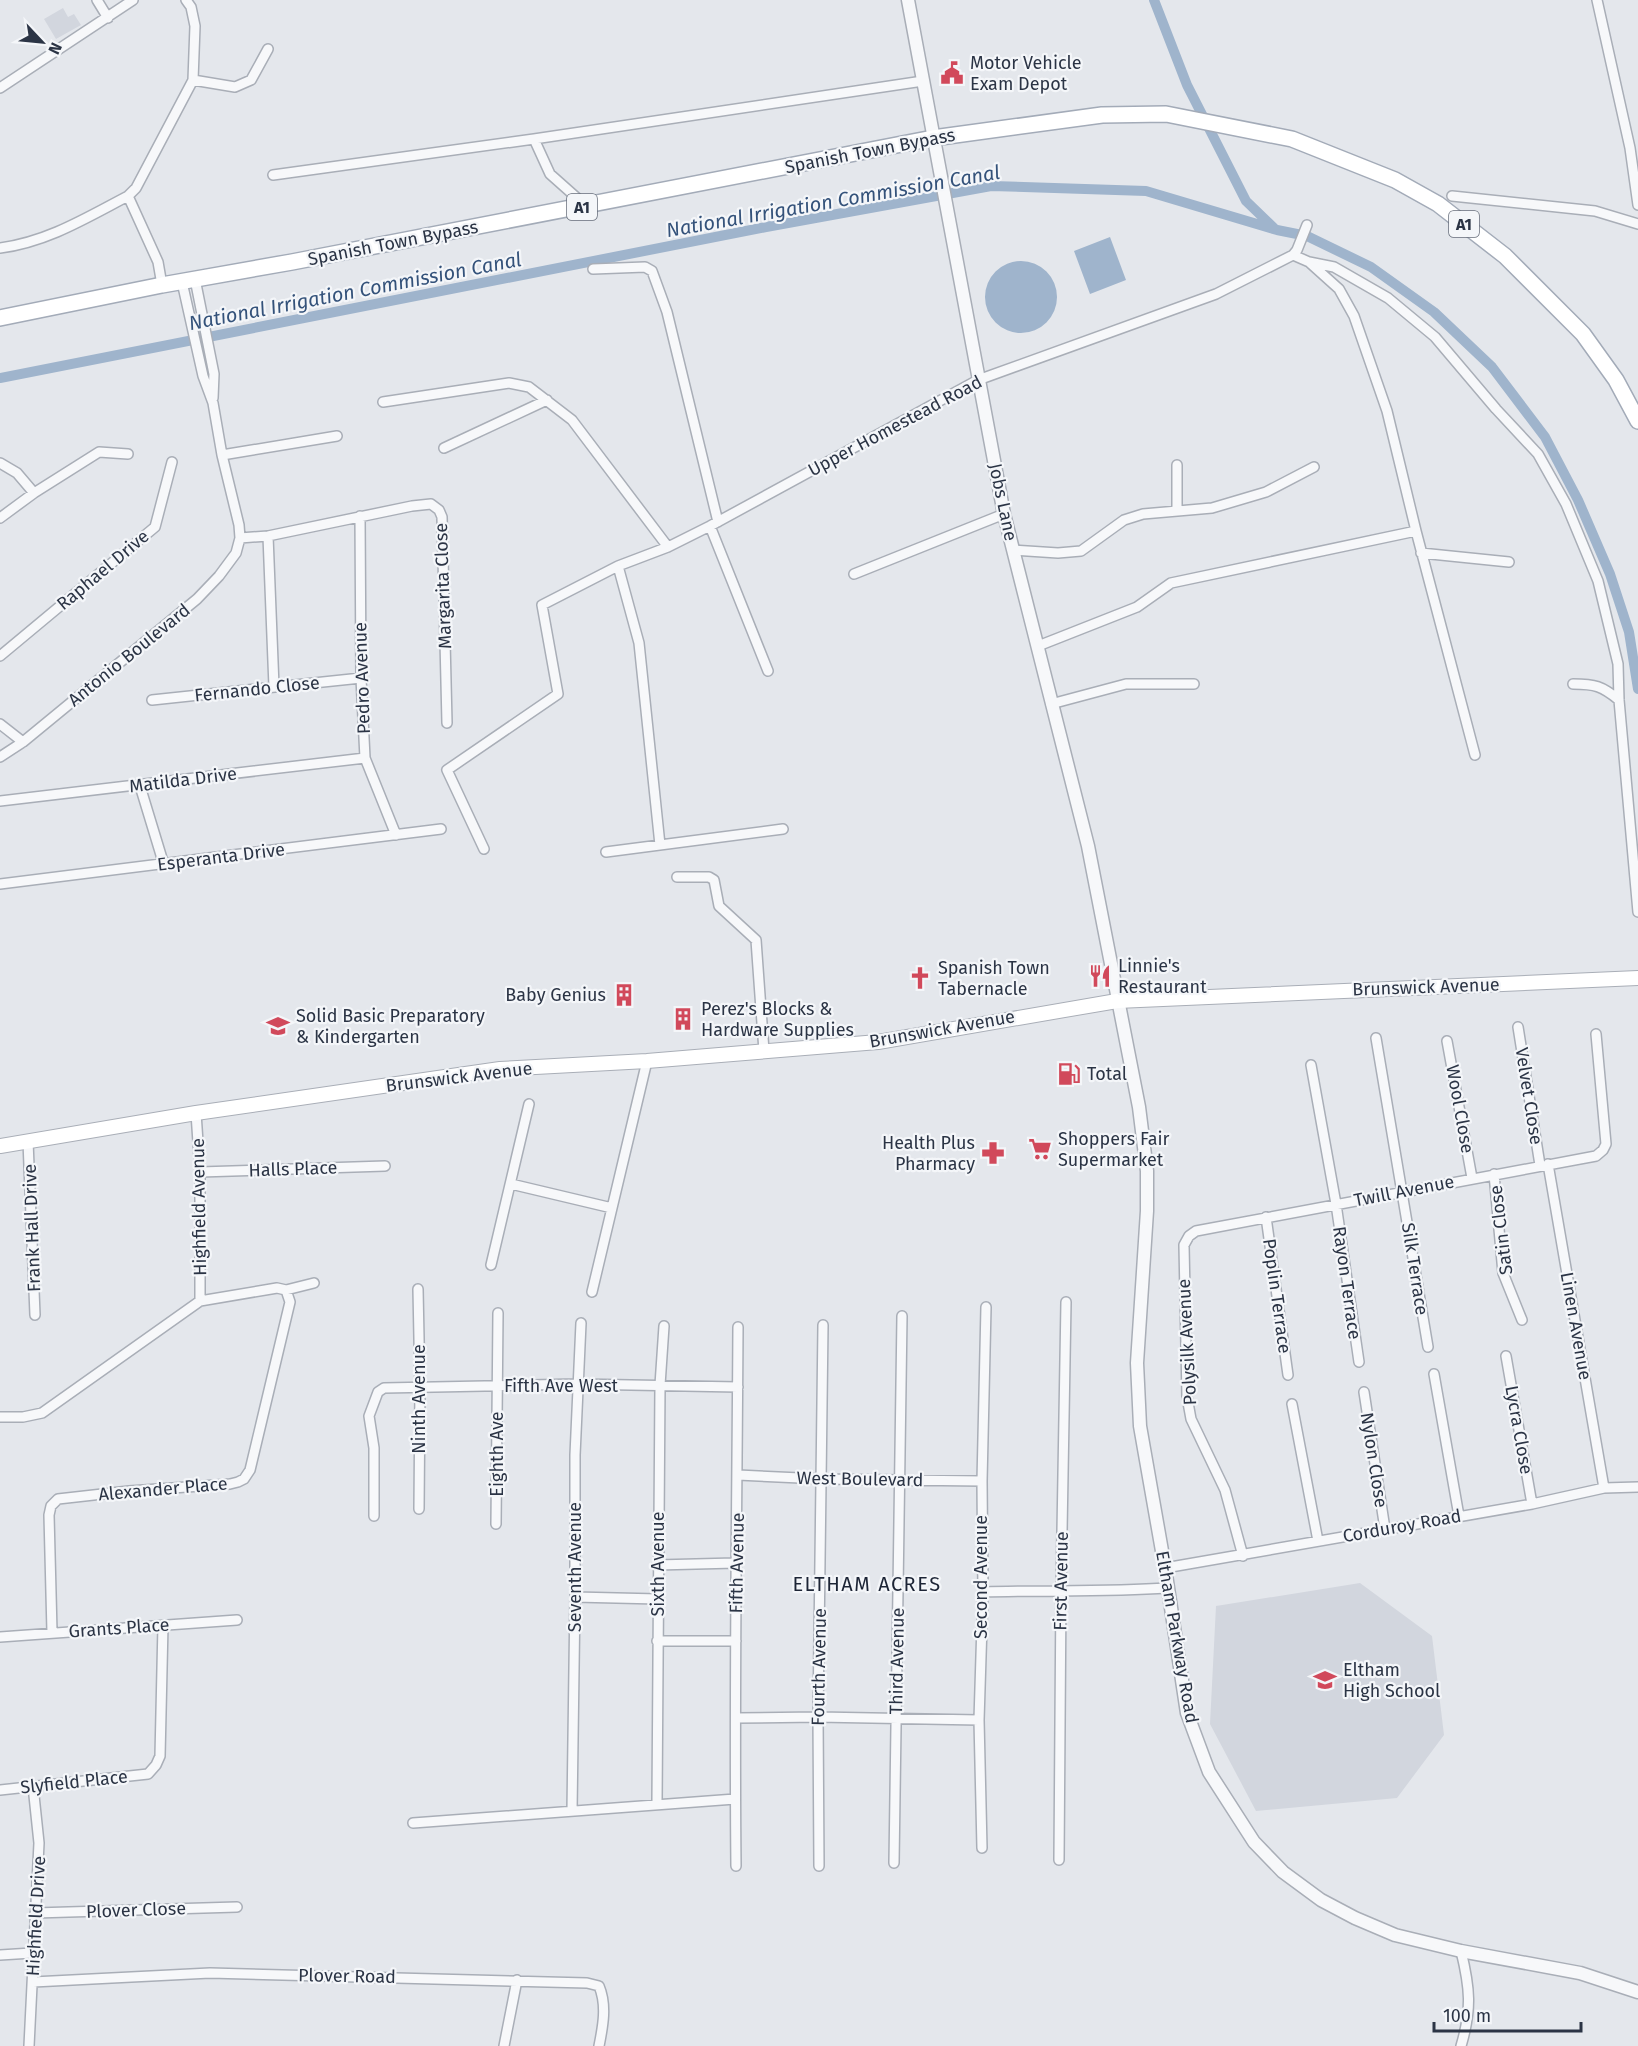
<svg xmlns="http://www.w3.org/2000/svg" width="1638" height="2046" viewBox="0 0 1638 2046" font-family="'Fira Sans',sans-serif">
<rect width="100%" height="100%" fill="#e4e7ec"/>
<path fill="#d2d6de" d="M63,8L68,17L74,14L81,25L56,39L44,19Z
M1360,1583L1432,1636L1444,1735L1397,1798L1256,1811L1210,1724L1216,1606Z"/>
<path fill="#9fb4cc" d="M1110,237L1126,280L1090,294L1074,251Z
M985 297a36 36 0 1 1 72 0a36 36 0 1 1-72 0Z"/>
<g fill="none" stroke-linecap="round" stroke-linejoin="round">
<path stroke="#9fb4cc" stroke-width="10" d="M1154,0L1187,85L1246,201L1274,228
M0,378L766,227L991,186L1146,191L1277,230L1307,236L1371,267L1434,312L1492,367L1545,437L1578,500L1610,574L1629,632L1638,689"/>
<g stroke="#a9aeb7" stroke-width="12">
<path id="minor" d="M97,0L108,18
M1597,0L1630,148L1638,205
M193,80L235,87L251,80L268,49
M0,88L133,0
M534,139L550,174L586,206
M273,175L534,139L923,81
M128,196L158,262L162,285
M1452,196L1595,211L1638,224
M0,248C47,242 86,218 128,196L136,188L193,80L195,26L191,7L186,0
M1293,255L1309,262L1339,289L1354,316L1387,411L1416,531L1475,755
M1309,262L1334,267L1388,298L1435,337L1496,409L1538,454L1566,504L1598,581L1618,664L1619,700L1638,912
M593,269L645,267L652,271L667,312L718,522
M195,279L214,374L213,398
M383,402L509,383L529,387L572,420L668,547
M444,448L547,400
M222,455L337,436
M0,463L17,473L34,493
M1177,465V510
M360,516L361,678L365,758L396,835
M0,518L34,493L99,452L128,454
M710,526L768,671
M268,536L274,687
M240,538L268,536L412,506L431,504L439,510L442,517L447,723
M1013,550L1058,553L1081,551L1124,520L1143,514L1212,508L1266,492L1314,467
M1421,553L1509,562
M618,566L639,643L660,845
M854,574L1004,514
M1038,646L1137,607L1171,583L1416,531
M0,656L155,527L172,462
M1573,684C1595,684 1602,686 1619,700
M152,700L361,678
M1051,704L1126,684H1194
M0,724L23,742
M0,757L23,742L197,599L219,576L236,553L240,538L239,525L222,455L213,403L203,376L182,282
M140,786L164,865
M0,801L365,758
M484,849L447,770L558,694L542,605L618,566L668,547L710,526L978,380L1216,294L1293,255L1297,250L1307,225
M606,852L783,829
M677,877H709L714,880L719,906L756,940L764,1051
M0,884L441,829
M1518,1027L1540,1165
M1376,1038L1428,1347
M1447,1041L1472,1178
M1311,1065L1336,1204L1359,1362
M196,1113L200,1172V1301
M28,1141L35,1315
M1548,1164L1604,1488
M200,1172L385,1166
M1494,1174L1503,1273L1522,1320
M511,1184L612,1208
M1266,1217L1288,1375
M491,1265L529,1104
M418,1289L420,1388L419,1509
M592,1292L647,1061
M1506,1356L1532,1504
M1434,1374L1459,1516
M1364,1392L1385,1529
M1292,1404L1318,1541
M0,1417H23L42,1413L200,1301L277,1288L286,1290L314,1283
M738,1475L822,1479L982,1481
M374,1516V1448L369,1416L378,1392L384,1388L577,1384L738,1387
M496,1524L498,1313
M1243,1556L1225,1490L1191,1419L1187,1397L1184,1245L1189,1236L1196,1231L1596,1156L1603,1150L1606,1144L1596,1034
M657,1565L735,1563
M1165,1568L1532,1504L1604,1488L1638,1487
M983,1592C1044,1590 1106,1592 1167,1588
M575,1597L658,1599
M52,1632L49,1515L51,1506L58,1499L129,1491L230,1484L238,1482L244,1479L250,1470L290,1302L286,1290
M0,1637L237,1620
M657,1641H736
M737,1718L818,1717L979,1720
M0,1790L148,1774L156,1765L160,1756L163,1625
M657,1803L660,1385L664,1326
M572,1811L575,1597V1455L581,1323
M413,1823L735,1799
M982,1848L979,1720L983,1592L982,1481L986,1307
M1059,1860L1061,1589L1066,1302
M894,1863L902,1316
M736,1866C734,1687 737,1507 738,1327
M819,1866L818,1717L823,1325
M35,1913L237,1907
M1461,1951C1470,1988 1472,2009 1461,2046
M0,1955L32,1953
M33,1982L210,1973L587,1983L599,1986C607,2005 603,2026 599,2046
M29,2046L39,1843L33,1786
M504,2046L517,1980"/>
</g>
<g stroke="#a9aeb7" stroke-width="15">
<path id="tertiary" d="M908,0L1004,514L1088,846L1139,1107L1147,1171V1211L1137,1363L1140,1426L1165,1568L1187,1713L1209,1772L1254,1842L1283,1872L1321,1900L1355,1918L1395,1935L1461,1951L1580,1973L1638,1992"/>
</g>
<g stroke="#a9aeb7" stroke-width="16">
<path id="secondary" d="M0,1146L196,1113L500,1069L647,1061L878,1042L1117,1001L1638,978"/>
</g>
<g stroke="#a3abb8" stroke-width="18">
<path id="primary" d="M0,318L162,285L292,262L933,138L1102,115L1166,114L1292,139L1395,180L1438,204L1505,256L1583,334L1616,380L1638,421"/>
</g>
<use href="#minor" stroke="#f7f8fa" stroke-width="9"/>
<use href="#tertiary" stroke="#f7f8fa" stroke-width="12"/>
<use href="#secondary" stroke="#fff" stroke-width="14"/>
<use href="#primary" stroke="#fff" stroke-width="15"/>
</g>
<defs>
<g id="civic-bare" transform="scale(1.8)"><path d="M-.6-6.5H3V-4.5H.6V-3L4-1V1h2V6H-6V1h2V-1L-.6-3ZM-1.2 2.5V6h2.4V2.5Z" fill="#d1495b" stroke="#f4f6f9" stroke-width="2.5" paint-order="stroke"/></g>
<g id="restaurant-bare" transform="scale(1.8)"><path d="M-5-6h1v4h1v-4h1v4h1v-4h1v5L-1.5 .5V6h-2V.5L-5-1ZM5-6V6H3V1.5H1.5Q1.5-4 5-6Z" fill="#d1495b" stroke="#f4f6f9" stroke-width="2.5" paint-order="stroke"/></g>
<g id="church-bare" transform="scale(1.8)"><path d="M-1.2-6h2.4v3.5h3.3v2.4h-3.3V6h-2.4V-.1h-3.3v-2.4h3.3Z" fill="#d1495b" stroke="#f4f6f9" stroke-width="2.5" paint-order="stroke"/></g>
<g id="building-bare" transform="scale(1.8)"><path d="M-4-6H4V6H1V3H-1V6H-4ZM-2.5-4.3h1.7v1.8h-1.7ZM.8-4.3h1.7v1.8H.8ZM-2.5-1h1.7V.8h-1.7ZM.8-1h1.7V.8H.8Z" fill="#d1495b" stroke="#f4f6f9" stroke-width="2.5" paint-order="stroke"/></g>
<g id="school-bare" transform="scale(1.8)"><path d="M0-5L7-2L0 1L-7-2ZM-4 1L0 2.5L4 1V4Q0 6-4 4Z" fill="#d1495b" stroke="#f4f6f9" stroke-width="2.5" paint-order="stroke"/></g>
<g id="fuel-bare" transform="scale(1.8)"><path d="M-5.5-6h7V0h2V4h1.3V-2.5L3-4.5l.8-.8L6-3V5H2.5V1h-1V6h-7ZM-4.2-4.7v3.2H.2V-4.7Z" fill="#d1495b" stroke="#f4f6f9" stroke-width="2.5" paint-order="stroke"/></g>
<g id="supermarket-bare" transform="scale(1.8)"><path d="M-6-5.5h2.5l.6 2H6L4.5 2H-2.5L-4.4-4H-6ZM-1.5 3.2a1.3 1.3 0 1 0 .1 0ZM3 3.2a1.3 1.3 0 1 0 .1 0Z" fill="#d1495b" stroke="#f4f6f9" stroke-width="2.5" paint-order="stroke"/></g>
<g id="pharmacy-bare" transform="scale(1.8)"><path d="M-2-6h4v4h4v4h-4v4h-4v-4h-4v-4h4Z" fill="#d1495b" stroke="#f4f6f9" stroke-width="2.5" paint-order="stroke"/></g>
</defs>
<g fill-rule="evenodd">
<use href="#civic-bare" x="952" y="73"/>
<use href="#restaurant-bare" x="1100" y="976"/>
<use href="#church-bare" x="920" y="978"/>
<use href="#building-bare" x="624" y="995"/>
<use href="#building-bare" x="683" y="1019"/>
<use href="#school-bare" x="278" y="1026"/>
<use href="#fuel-bare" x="1069" y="1074"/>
<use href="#supermarket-bare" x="1040" y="1149"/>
<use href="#pharmacy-bare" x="993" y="1153"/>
<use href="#school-bare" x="1325" y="1680"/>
</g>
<g text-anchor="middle" stroke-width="4.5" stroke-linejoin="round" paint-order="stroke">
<g fill="#f4f6f9" stroke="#676e7b" stroke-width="1.5">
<rect x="567" y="194" width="30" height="26" rx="4.5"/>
<rect x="1449" y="211" width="30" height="26" rx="4.5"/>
</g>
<g font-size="16" font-weight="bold" fill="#2b3445">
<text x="582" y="213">A1</text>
<text x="1464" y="230">A1</text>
</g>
<g font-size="18" fill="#2b3445" stroke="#f4f6f9" text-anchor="start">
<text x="970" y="69">Motor Vehicle<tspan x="970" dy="21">Exam Depot</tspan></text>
<text x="1118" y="972">Linnie's<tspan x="1118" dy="21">Restaurant</tspan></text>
<text x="938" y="974">Spanish Town<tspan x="938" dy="21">Tabernacle</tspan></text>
<text x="606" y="1001" text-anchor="end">Baby Genius</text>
<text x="701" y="1015">Perez's Blocks &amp;<tspan x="701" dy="21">Hardware Supplies</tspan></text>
<text x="296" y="1022">Solid Basic Preparatory<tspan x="296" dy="21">&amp; Kindergarten</tspan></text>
<text x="1087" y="1080">Total</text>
<text x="1058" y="1145">Shoppers Fair<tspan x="1058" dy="21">Supermarket</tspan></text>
<text x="975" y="1149" text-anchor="end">Health Plus<tspan x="975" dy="21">Pharmacy</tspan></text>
<text x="1343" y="1676">Eltham<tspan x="1343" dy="21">High School</tspan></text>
</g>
<g font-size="18" fill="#2b3445" stroke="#f4f6f9">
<text transform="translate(870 151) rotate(-11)" y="6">Spanish Town Bypass</text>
<text transform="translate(393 243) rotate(-11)" y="6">Spanish Town Bypass</text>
<text transform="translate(895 426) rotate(-28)" y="6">Upper Homestead Road</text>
<text transform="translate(1003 502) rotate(78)" y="6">Jobs Lane</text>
<text transform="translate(103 570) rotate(-40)" y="6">Raphael Drive</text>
<text transform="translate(443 586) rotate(-92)" y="6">Margarita Close</text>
<text transform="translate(129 655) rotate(-39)" y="6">Antonio Boulevard</text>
<text transform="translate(362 678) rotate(-92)" y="6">Pedro Avenue</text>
<text transform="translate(257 689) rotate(-6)" y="6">Fernando Close</text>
<text transform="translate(183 780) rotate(-7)" y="6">Matilda Drive</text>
<text transform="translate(221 857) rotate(-7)" y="6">Esperanta Drive</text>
<text transform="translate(1426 987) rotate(-2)" y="6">Brunswick Avenue</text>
<text transform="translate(942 1029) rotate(-10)" y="6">Brunswick Avenue</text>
<text transform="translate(459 1077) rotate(-7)" y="6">Brunswick Avenue</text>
<text transform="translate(1529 1096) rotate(81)" y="6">Velvet Close</text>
<text transform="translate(1460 1109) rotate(80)" y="6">Wool Close</text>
<text transform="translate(293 1169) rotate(-2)" y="6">Halls Place</text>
<text transform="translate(1404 1191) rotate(-11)" y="6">Twill Avenue</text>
<text transform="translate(199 1207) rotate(-91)" y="6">Highfield Avenue</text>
<text transform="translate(32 1228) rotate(-92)" y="6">Frank Hall Drive</text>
<text transform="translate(1501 1230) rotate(-97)" y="6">Satin Close</text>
<text transform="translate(1415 1269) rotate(81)" y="6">Silk Terrace</text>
<text transform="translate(1347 1283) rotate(82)" y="6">Rayon Terrace</text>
<text transform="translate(1277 1296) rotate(82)" y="6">Poplin Terrace</text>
<text transform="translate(1576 1326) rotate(80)" y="6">Linen Avenue</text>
<text transform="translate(1187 1342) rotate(-93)" y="6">Polysilk Avenue</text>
<text x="561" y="1392">Fifth Ave West</text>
<text transform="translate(419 1399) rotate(-90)" y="6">Ninth Avenue</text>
<text transform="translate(1519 1430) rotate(80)" y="6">Lycra Close</text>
<text transform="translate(497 1454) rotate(-90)" y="6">Eighth Ave</text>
<text transform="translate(1374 1460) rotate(81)" y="6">Nylon Close</text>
<text transform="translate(860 1479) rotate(1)" y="6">West Boulevard</text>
<text transform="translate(163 1489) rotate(-5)" y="6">Alexander Place</text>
<text transform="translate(1402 1526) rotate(-10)" y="6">Corduroy Road</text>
<text transform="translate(737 1563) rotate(-89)" y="6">Fifth Avenue</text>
<text transform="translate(658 1564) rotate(-90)" y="6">Sixth Avenue</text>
<text transform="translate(575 1567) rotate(-90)" y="6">Seventh Avenue</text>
<text transform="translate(981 1577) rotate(-90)" y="6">Second Avenue</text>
<text transform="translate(1061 1581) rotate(-89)" y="6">First Avenue</text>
<text transform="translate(119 1628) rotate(-4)" y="6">Grants Place</text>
<text transform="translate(1177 1637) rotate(80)" y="6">Eltham Parkway Road</text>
<text transform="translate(897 1661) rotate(-89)" y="6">Third Avenue</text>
<text transform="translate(819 1667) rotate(-89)" y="6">Fourth Avenue</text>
<text transform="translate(74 1782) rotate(-6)" y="6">Slyfield Place</text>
<text transform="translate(136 1910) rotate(-2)" y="6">Plover Close</text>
<text transform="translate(36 1916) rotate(-87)" y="6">Highfield Drive</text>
<text transform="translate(347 1976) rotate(1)" y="6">Plover Road</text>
</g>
<g font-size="20" font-style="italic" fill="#34527a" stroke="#f4f6f9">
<text transform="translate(833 201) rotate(-10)" y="7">National Irrigation Commission Canal</text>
<text transform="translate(355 291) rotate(-11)" y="7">National Irrigation Commission Canal</text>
</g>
<g font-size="20" letter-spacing="1.5" fill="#1d2536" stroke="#f4f6f9">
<text x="867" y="1591">ELTHAM ACRES</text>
</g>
</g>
<g transform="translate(42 42) rotate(116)" stroke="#f4f6f9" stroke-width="4.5" paint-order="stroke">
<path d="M0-4.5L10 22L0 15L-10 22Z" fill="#2b3445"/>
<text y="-9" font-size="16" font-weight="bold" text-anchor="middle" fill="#2b3445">N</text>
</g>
<path d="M1434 2022v9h147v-9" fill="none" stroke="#2b3445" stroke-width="3"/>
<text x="1443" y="2022" font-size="18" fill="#2b3445" stroke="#f4f6f9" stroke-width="4.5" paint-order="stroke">100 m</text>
</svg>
